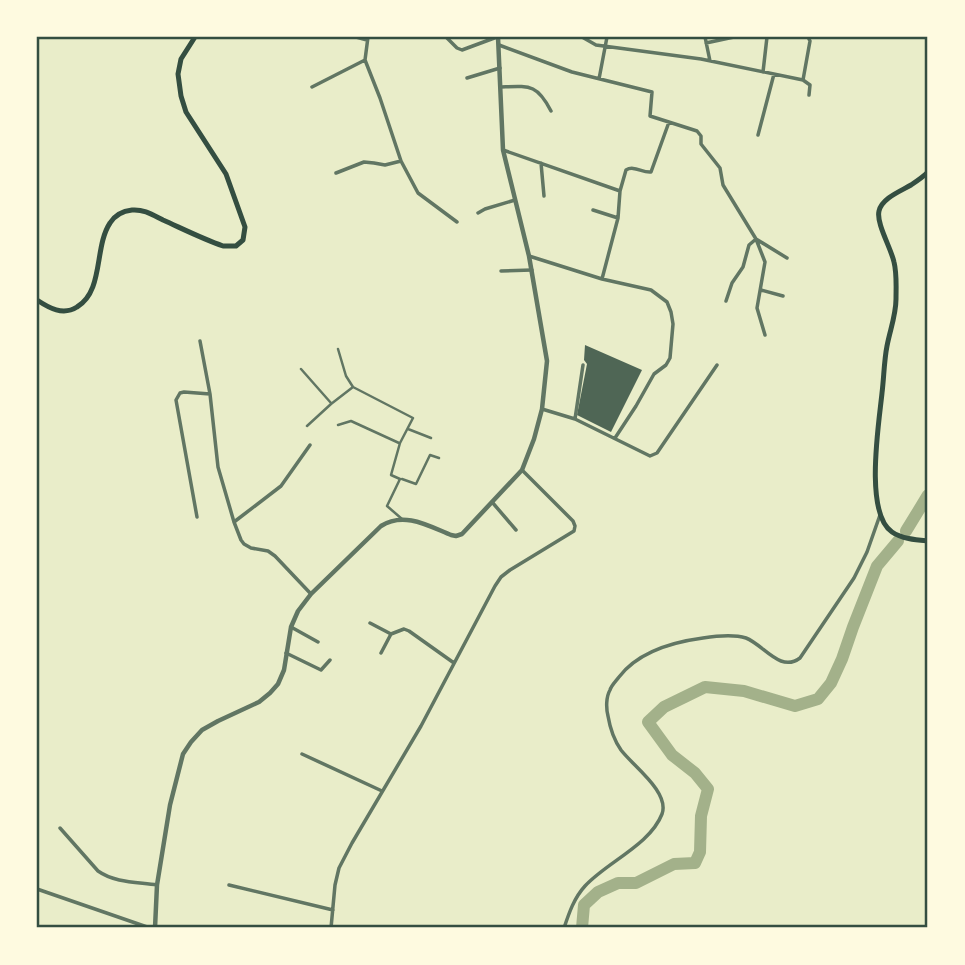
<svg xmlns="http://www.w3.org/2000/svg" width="965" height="965" viewBox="0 0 965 965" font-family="Arial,sans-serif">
<rect width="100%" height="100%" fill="#e9edc9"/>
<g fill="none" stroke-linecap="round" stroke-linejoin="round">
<path stroke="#a3b18a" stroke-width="12" d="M906,531L928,495
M582,928L584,905L598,892L618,883H636L674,864L695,863L700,852L701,816L708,789L695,773L672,755L648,722L664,707L705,687L744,691L795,706L818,699L831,683L842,659L853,627L877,566L898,541"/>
</g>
<path fill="#4f6655" d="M585,345L642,370L611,432L577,415L587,364L584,360Z"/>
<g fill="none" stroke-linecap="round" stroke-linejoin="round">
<path stroke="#617663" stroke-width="2.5" d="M338,349L346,376L353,387
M301,369L331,403
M338,425L351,421L399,443
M307,426L331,404L353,387L413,418L400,443L391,475L400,479L387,506L402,519
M408,429L431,438
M402,479L416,484L430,455L439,458"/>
<path stroke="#617663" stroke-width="3.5" d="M356,37L367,40
M368,37L365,60L380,98L401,161L418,193L457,222
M446,37L457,48L462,50L497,37
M582,37L596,45L701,59L803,80L810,85L809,95
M705,37L710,61
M706,43L734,37
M499,45L572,72L652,92L650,116L697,131L701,136V144L720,168L723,185L756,239L765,262L757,308L765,335
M763,72L767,37
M467,78L500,68
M599,79L607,37
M803,80L810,41L808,37
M312,87L365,60
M501,87C530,86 537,84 551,111
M758,135L774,74
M503,150L620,191
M541,163L544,196
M336,173L364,162L374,163L385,165L401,161
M593,210L618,218
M478,213L485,209L515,200
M529,256L602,279L651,290L667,302L671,312L673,324L670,358L666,365L654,374L636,406L615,438
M501,271L532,270
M602,279L618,218L620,191L626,170C634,165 642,173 651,172L669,122
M761,290L783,296
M726,301L732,283L743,267L749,245L756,239L787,258
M200,341L210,394L218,467L234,522L241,540L244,544L251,548L268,551L275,556L311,594
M542,409L575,419L650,456L657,453L717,365
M575,419L583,365
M492,502L516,530
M197,517L176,400L180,393L184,392L210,394
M234,522L281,486L310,445
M370,623L391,634
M291,627L318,642
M286,653L321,670L330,660
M381,653L391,634L404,629L409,631L454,663
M302,754L382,791
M60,828L98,871C115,883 137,882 157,885
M229,885L333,910
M37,889L150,928
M331,928L335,885L339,868L352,843L421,726L495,586L501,577L510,570L574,531L575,526L573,521L522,470
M564,928C569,913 574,898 585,886C607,862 650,845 662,814C670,792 633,766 621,750C614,740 610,728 608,716C606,708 606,697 610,690C611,686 616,681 619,677C638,652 673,642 703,638C716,636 733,634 746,638C764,645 780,673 800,658L854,578L867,552L880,515"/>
<path stroke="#617663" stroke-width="4.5" d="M155,928L157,885L170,805L183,754L191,742L202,730L218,721L259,702L270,693L278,684L284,670L291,627L298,611L311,594L381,526C404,511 429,526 451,535L456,536L462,534L522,470L534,439L542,409L547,361L529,256L503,150L498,37"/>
<path stroke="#344e41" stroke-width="5" d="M928,172C923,177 917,181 911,185C901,191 882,198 879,211C876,223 891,248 894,262C897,274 896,286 896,299C896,315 890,330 887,346C884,361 884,377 882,393C879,423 864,513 892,532C902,539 917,540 928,541
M37,300C49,308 63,316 77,307C104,291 94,247 110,223C115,215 123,211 132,210C144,209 153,215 163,220C183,229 203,239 223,246H236L243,240L245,227L226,174L186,112L181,96L178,74L181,59L195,37"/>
</g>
<rect width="965" height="965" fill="none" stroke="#fefae0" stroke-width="77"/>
<rect x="38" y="38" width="888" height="888" fill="none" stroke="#344e41" stroke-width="2.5"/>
</svg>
